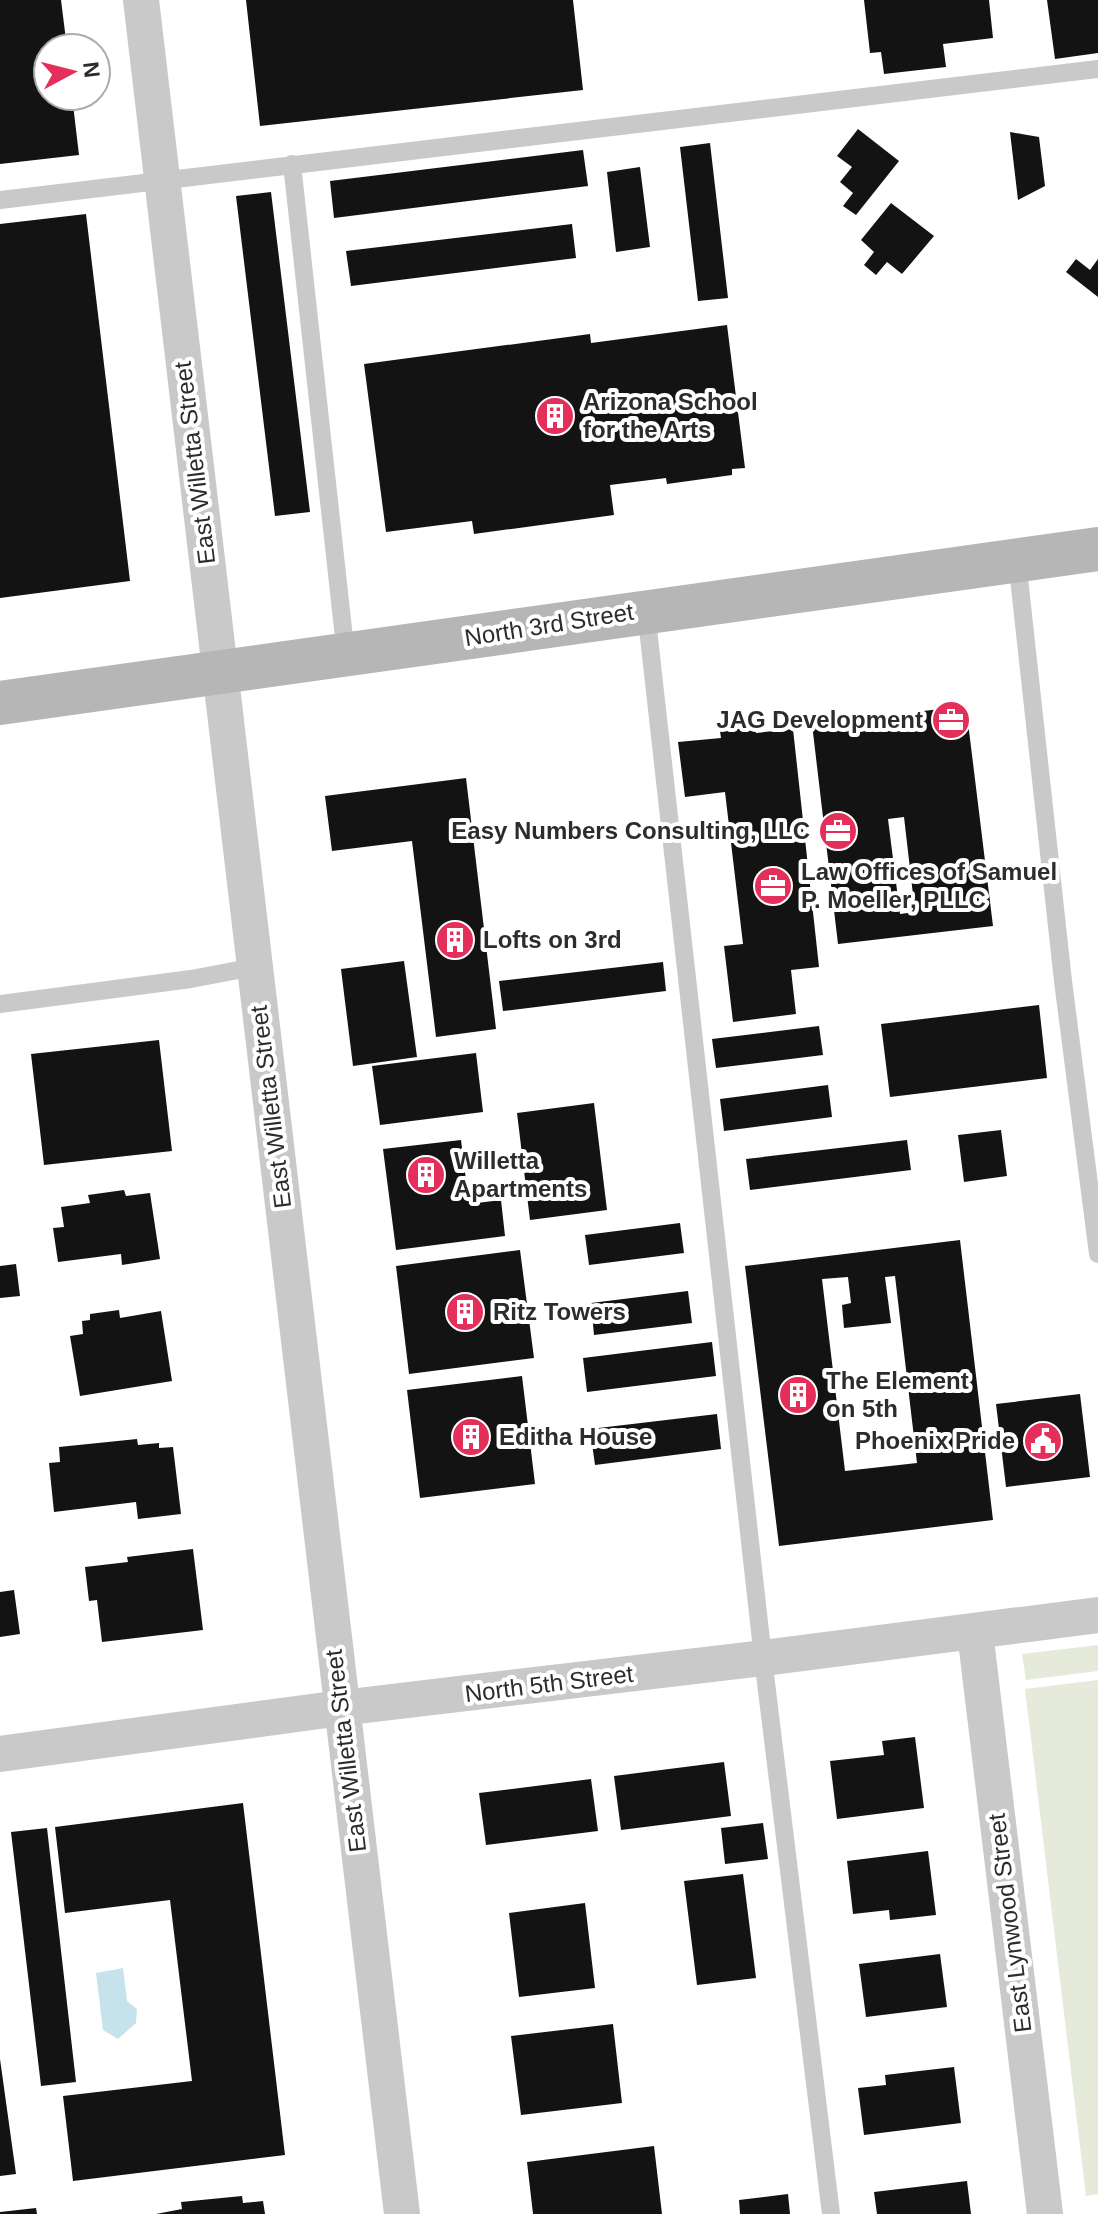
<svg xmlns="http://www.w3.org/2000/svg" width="1098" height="2214" viewBox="0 0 1098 2214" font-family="Helvetica,sans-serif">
<rect width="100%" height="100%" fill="#fff"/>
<path fill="#e5eada" d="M1098,1645V1671L1026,1680L1022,1654Z
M1098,1680V2194L1086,2196L1025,1689Z"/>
<path fill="#c6e2ea" d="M123,1968L127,2001L137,2009L136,2023L118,2039L103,2030L96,1973Z"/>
<path fill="#131313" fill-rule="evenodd" d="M0,0H61L67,48H48V96H72L79,155L0,164Z
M246,0H573L583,90L260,126Z
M864,0H989L993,38L943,44L946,67L884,74L881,52L870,53Z
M1047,0H1098V53L1055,59Z
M858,129L899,161L856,215L843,206L853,193L840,182L852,167L837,156Z
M1010,132L1039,137L1045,186L1018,200Z
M710,143L728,298L698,301L680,147Z
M583,150L588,186L334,218L330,181Z
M640,167L650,247L616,252L607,172Z
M271,192L310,512L275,516L236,196Z
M891,203L934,236L902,274L887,262L876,275L864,265L874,252L861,240Z
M86,214L130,581L0,598V224Z
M572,224L576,258L351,286L346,251Z
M1076,259L1090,270L1098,259V297L1066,272Z
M727,325L745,468L732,469V475L667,484L666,478L610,485L614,515L474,534L472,521L386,532L364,364L590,334L591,343Z
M966,706L993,926L838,944L812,724ZM904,817L915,912L900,914L888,819Z
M755,727L756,733L793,729L819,967L791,970L796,1014L733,1022L724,946L743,944L725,792L685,797L678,742L721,738L720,731Z
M466,778L496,1029L436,1037L412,841L332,851L325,796Z
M404,961L417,1057L353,1066L341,969Z
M663,962L666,991L503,1011L499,981Z
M1039,1005L1047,1078L890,1097L881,1024Z
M819,1026L823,1055L716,1068L712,1039Z
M159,1040L172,1151L44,1165L31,1054Z
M476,1053L483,1112L380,1125L372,1066Z
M828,1085L832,1117L724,1131L720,1099Z
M594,1103L607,1210L530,1220L517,1113Z
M1001,1130L1007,1176L964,1182L958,1135Z
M461,1140L469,1204L501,1200L505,1236L396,1250L383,1149Z
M907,1140L911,1170L750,1190L746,1159Z
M124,1190L126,1196L150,1193L160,1259L122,1265L121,1254L58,1262L53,1228L64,1227L61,1207L90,1203L88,1195Z
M680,1223L684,1253L589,1265L585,1235Z
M960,1240L993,1520L779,1546L745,1266ZM895,1276L917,1463L845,1471L822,1279L848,1277L851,1303L842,1305L844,1328L891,1323L885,1277Z
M520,1250L534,1358L409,1374L396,1266Z
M16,1264L20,1296L0,1298V1266Z
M688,1291L692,1323L594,1335L591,1303Z
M119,1310L120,1318L161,1311L172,1381L80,1396L70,1336L83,1334L82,1321L90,1320V1314Z
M712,1342L716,1376L587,1392L583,1358Z
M522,1376L535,1484L420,1498L407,1390Z
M1080,1394L1090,1477L1006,1487L996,1404Z
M717,1414L721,1449L595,1465L590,1429Z
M137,1439L138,1445L159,1443V1448L173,1447L181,1514L138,1519L136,1502L54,1512L49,1463L60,1462L59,1447Z
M193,1549L203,1630L102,1642L97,1600L89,1601L85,1567L128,1562L127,1557Z
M14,1590L20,1634L0,1637V1592Z
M915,1737L924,1808L837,1819L830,1761L884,1755L882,1741Z
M724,1762L731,1816L621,1830L614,1776Z
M591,1779L598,1831L486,1845L479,1793Z
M243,1803L285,2155L73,2181L63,2096L192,2081L170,1900L65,1913L55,1827Z
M763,1823L768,1859L725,1864L721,1828Z
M47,1828L76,2082L41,2086L11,1832Z
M928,1851L936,1915L890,1920L889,1910L853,1914L847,1861Z
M743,1874L756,1978L697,1985L684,1881Z
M585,1903L595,1988L519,1997L509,1913Z
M940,1954L947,2007L866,2017L859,1964Z
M613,2024L622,2103L521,2115L511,2036Z
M0,2059L16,2174L0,2176Z
M954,2067L961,2123L864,2135L858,2088L886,2085L885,2075Z
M654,2146L662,2214H533L527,2162Z
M967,2181L971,2214H877L874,2192Z
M788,2194L790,2214H740L739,2200Z
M242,2196L243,2203L263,2201L265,2214H156L182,2209L181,2202Z
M36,2208L37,2214H0V2212Z"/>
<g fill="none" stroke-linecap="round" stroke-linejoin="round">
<path stroke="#c9c9c9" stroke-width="18" d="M292,164L346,656
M0,200L1098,69
M1017,560L1063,981L1098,1254
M646,611L763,1658L831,2214
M0,1004L191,979L254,967"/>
<path stroke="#c9c9c9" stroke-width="36" d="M141,0L402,2214
M975,1632L1045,2214
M0,1754L341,1708L763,1658L1098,1615"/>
<path stroke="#b6b6b6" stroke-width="44" d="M0,703C367,655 731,597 1098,549"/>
</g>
<defs>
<g id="building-disc" transform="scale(2)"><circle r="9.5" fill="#e32f5a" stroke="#fff"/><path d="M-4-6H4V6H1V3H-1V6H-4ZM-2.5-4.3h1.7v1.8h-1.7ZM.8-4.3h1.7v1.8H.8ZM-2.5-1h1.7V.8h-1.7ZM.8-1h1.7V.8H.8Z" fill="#fff"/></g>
<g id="office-disc" transform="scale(2)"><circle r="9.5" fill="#e32f5a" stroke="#fff"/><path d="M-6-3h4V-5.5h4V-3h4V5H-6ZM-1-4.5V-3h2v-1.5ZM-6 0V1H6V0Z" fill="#fff"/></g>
<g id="civic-disc" transform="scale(2)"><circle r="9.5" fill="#e32f5a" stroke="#fff"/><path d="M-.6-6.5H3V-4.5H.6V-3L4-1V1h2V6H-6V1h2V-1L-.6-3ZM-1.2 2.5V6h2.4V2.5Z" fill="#fff"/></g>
</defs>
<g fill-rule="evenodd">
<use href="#building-disc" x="555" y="416"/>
<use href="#office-disc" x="951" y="720"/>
<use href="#office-disc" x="838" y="831"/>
<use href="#office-disc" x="773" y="886"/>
<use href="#building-disc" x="455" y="940"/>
<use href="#building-disc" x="426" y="1175"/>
<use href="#building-disc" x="465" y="1312"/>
<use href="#building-disc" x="798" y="1395"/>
<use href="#building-disc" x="471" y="1437"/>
<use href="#civic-disc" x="1043" y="1441"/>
</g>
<g text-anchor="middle" stroke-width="8" stroke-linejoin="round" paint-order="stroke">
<g font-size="24" font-weight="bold" fill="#2c2c2c" stroke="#fff" text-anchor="start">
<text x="583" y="410">Arizona School<tspan x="583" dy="28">for the Arts</tspan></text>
<text x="923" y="728" text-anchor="end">JAG Development</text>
<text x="810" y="839" text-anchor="end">Easy Numbers Consulting, LLC</text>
<text x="801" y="880">Law Offices of Samuel<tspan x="801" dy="28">P. Moeller, PLLC</tspan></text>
<text x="483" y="948">Lofts on 3rd</text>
<text x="454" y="1169">Willetta<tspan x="454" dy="28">Apartments</tspan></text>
<text x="493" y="1320">Ritz Towers</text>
<text x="826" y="1389">The Element<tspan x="826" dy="28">on 5th</tspan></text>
<text x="499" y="1445">Editha House</text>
<text x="1015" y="1449" text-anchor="end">Phoenix Pride</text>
</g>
<g font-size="24" fill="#2c2c2c" stroke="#fff">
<text transform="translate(195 463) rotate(-97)" y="8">East Willetta Street</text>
<text transform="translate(549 625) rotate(-9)" y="8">North 3rd Street</text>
<text transform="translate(271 1107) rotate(-97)" y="8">East Willetta Street</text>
<text transform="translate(549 1684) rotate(-7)" y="8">North 5th Street</text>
<text transform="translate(346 1751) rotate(-97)" y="8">East Willetta Street</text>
<text transform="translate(1010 1923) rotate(-97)" y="8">East Lynwood Street</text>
</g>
</g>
<g transform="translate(72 72) rotate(83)"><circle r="38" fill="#ffffff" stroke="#ababab" stroke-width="2"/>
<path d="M0-6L14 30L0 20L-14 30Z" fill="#e32f5a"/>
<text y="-12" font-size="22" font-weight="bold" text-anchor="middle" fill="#2c2c2c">N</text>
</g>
</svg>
